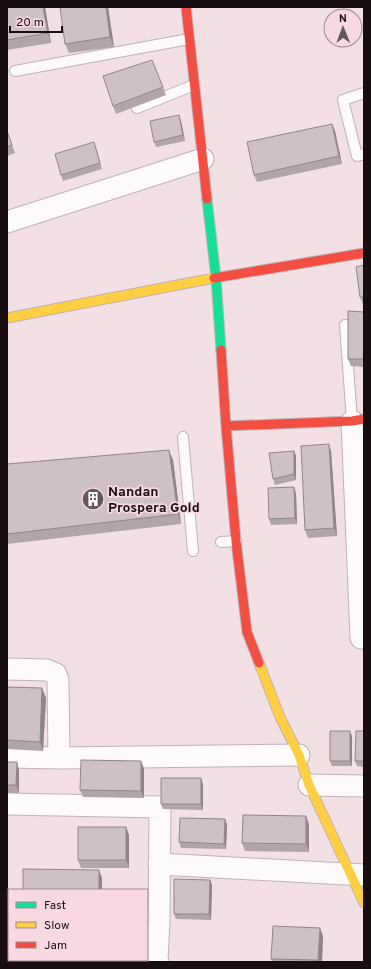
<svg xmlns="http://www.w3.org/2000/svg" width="371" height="969" viewBox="0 0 371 969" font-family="Overpass,sans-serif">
<rect width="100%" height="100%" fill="#f2e0e4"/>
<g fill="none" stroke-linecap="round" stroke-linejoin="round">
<g stroke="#c0b2b6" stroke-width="12">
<path id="lane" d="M15,71L189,39
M364,93L343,100L357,156L364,154
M137,108L194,85
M345,325L352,421
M183,437L193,551
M221,542L236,541"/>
</g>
<g stroke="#c0b2b6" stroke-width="23">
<path id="street" d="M7,222L203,159
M352,421L361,638
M7,669L47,670L56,674L58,680L59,758
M7,757L59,758L299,755
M309,785L364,786
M7,804L160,807L159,922L157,959L158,962
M159,864L364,875
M7,920H9"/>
</g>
<g stroke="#c0b2b6" stroke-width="11">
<path id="fast" d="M207,199L216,278L221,350"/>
</g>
<g stroke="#c0b2b6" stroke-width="11">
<path id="slow" d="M7,318L214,278
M259,663L280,717L299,755L309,785L364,903"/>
</g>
<g stroke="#c0b2b6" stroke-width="11">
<path id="jam" d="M186,7L207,199
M214,278L364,253
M221,350L226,426L236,541L247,632L259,663
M226,426L352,421L364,419"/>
</g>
<use href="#lane" stroke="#fdfafb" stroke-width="10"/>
<use href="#street" stroke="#fdfafb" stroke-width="21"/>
<use href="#fast" stroke="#16e098" stroke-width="9"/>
<use href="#slow" stroke="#ffcf43" stroke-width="9"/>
<use href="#jam" stroke="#f24e42" stroke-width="9"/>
</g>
<path fill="#b1a5a9" d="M7,7H45L51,43L7,50Z
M108,7L114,47L69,53L65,44Z
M163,87L166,95L116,114L113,106Z
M181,121L185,141L156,147L154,142Z
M332,124L335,131L342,164L257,182L254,175Z
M7,131L15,153L7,156Z
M96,148L102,169L63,181L61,175Z
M364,265V305H363L360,297Z
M364,312V367L351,366L348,359Z
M294,451L296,456V480L275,485L273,479Z
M331,451L337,536L308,538L305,530Z
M173,460L181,524L7,544V464Z
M296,493L297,524L271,525L269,519Z
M7,687L46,698L43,751L7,749Z
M364,731V767L357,766L355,761Z
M352,736V766H332L330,761Z
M141,761L144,769V798L83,797L80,790Z
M7,762L19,770V793H7Z
M203,784V810L163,809L161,804Z
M225,819L227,825L226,849L181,848L179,842Z
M309,824V852L245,851L242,843Z
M126,827L129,835V868H81L78,860Z
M210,880L212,885L211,920L176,919L174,914Z
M323,936L322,962H273L271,959Z"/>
<path fill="#908689" d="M43,7H45L51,43L48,33Z
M106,7H108L114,47L110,37Z
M179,115L181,121L185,141L183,135Z
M332,124L335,131L342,164L339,156Z
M329,444L331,451L337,536L334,528Z
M169,450L173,460L181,524L178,514Z
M294,451L296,456V480L294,474Z
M294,487L296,493L297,524L295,518Z
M42,688L46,698L43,751L40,742Z
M350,731L352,736V766L350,761Z
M141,761L144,769V798L141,791Z
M17,762L19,770V793L16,785Z
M201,778L203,784V810L201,804Z
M306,816L309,824V852L306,844Z
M225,819L227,825L226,849L224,844Z
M126,827L129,835V868L126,860Z
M99,870L102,878V890H99Z
M210,880L212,885L211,920L209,914Z
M320,928L323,936L322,962H319L318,960Z"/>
<path fill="#cec0c4" stroke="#908689" d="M7,7H43L48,33L7,40Z
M60,7H106L110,37L65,44Z
M152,60L163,87L113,106L103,76Z
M179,115L183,135L154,142L150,121Z
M332,124L339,156L254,175L247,142Z
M7,131L12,145L7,147Z
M94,142L100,163L61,175L55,154Z
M364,265V297H360L356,267Z
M348,311L364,312V359H348Z
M329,444L334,528L305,530L301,446Z
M169,450L178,514L7,534V464Z
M294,451V474L273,479L269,453Z
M294,487L295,518L269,519L268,488Z
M7,687L42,688L40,742L7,740Z
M330,731H350V761H330Z
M356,731H364V761H355Z
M81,760L141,761V791L80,790Z
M7,762H17L16,785H7Z
M161,778H201V804H161Z
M243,815L306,816V844L242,843Z
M180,818L225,819L224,844L179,842Z
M78,827H126V860H78Z
M23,869L99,870V890H23Z
M174,879L210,880L209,914H174Z
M273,926L320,928L318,960L271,959Z
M14,960H61V962H68H14Z
M80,960H130V962H80Z"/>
<defs>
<g id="building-disc" transform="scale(1.15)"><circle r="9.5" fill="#64585b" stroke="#f9d9e1"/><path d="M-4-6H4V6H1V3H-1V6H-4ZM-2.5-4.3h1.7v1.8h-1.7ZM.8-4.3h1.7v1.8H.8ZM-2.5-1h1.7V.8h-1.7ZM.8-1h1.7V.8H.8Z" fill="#fff"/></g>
</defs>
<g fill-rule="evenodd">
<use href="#building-disc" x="93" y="499"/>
</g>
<g text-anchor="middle" stroke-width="3.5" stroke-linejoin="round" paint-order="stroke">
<g font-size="14" font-weight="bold" fill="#180e11" stroke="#f9d9e1" text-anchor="start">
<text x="108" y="496">Nandan<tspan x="108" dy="16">Prospera Gold</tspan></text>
</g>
</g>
<rect width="371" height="969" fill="none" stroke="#180e11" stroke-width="16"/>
<rect x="8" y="889" width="140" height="72" fill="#f9d9e1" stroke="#9f888e"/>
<rect x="16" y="902" width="20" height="6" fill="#16e098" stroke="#9f888e"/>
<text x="44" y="909" font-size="12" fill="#180e11">Fast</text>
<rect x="16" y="922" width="20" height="6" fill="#ffcf43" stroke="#9f888e"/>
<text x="44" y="929" font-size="12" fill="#180e11">Slow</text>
<rect x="16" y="942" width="20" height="6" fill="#f24e42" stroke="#9f888e"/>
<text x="44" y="949" font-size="12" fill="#180e11">Jam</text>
<g transform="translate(343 28) rotate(359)"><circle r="19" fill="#f9d9e1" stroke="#9f888e"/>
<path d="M0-3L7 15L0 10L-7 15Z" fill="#64585b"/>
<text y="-6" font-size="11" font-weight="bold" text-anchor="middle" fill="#180e11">N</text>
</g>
<path d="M10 26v6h52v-6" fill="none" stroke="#180e11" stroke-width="2"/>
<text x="16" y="26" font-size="12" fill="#180e11" stroke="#f9d9e1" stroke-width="3" paint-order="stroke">20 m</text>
</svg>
